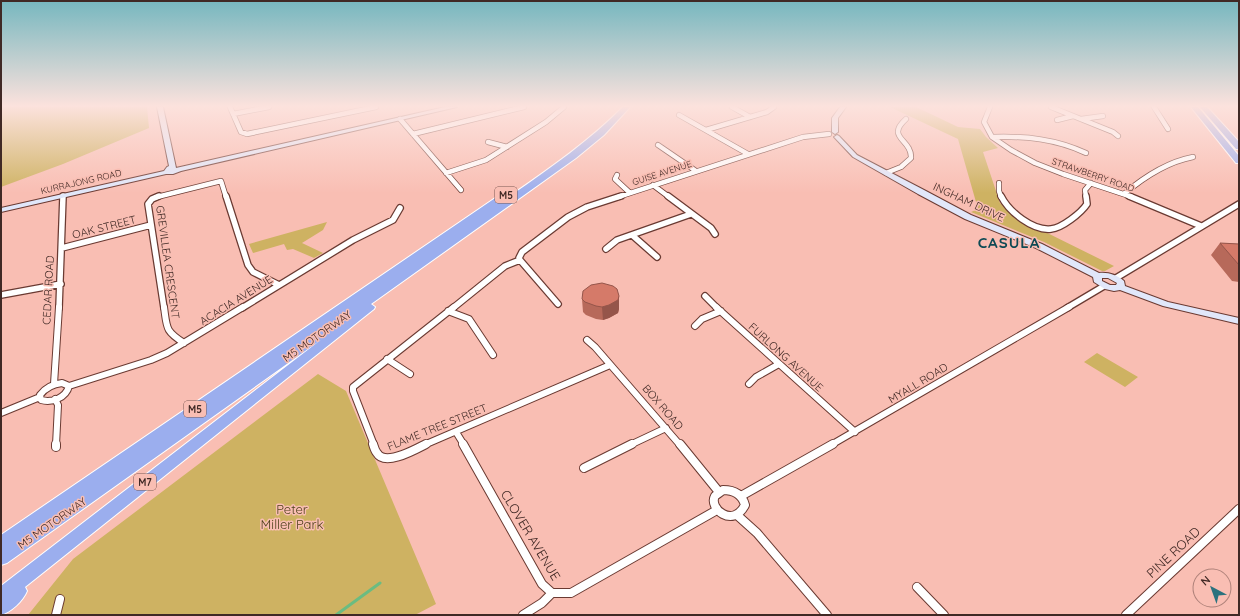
<svg xmlns="http://www.w3.org/2000/svg" width="1240" height="616" viewBox="0 0 1240 616" font-family="Quicksand,sans-serif">
<rect width="100%" height="100%" fill="#f9beb3"/>
<path fill="#ceb262" d="M1,107H147L149,128L63,164L1,187Z
M890,107H916L958,127L980,129L986,137L998,148L983,152L1000,203L1019,219L1114,266L1105,271H1102L1044,242L971,212L978,209L958,139Z
M327,222L323,230L302,243L323,253L314,258L293,249L287,250L284,244L253,253L249,244Z
M1097,353L1138,377L1125,387L1084,362Z
M318,374L346,391L436,604L415,615H28L73,559Z"/>
<g fill="none" stroke-linecap="round" stroke-linejoin="round">
<path stroke="#6bbc81" stroke-width="3" d="M336,615L380,583"/>
<g stroke="#6a3a32" stroke-width="6">
<path id="street-far3" d="M230,107L241,132L247,134L376,107
M732,107L750,117
M990,107L984,122L992,137L1011,150L1035,163L1063,174L1132,197
M1051,107L1113,132L1118,136
M1154,107L1168,129
M233,114L269,107
M679,115L748,154
M400,119L461,190
M1081,119L1103,116
M1057,120L1073,116
M706,130L767,112L774,107
M413,134L524,107
M993,137C1026,136 1056,139 1086,153
M488,142L507,147
M658,145L696,171
M446,173L486,160L546,122L564,107
M886,173L901,167L911,158C912,139 885,138 906,119
M617,175L615,179L630,193
M999,183V191L1001,197
M653,185L669,197
M1124,194C1144,177 1167,162 1193,157
M157,197L221,181L226,197
M618,197L803,137L829,134
M1086,197L1085,190L1091,183"/>
</g>
<g stroke="#6a3a32" stroke-width="8">
<path id="street-far2" d="M159,196L152,199L148,204L164,308
M226,196L248,265L253,272L279,285
M668,196L711,228L715,234
M1001,196C1009,212 1033,231 1051,229C1062,228 1081,213 1087,204L1086,196
M1129,196L1201,226
M632,235L657,257
M62,248L151,225
M606,249L617,240L691,214
M520,260L519,258L522,252L568,217L587,207L621,196
M520,260L558,304
M1116,278L1239,204
M1,295L61,284
M705,296L717,308
M59,308L63,196
M242,308L353,240L393,220L400,208
M453,308L505,266L520,260
M1067,308L1104,286"/>
</g>
<g stroke="#6a3a32" stroke-width="8">
<path id="street-far1" d="M164,307C167,328 165,331 184,343
M716,307L855,432
M448,311L469,319L493,355
M695,326L702,319L721,311
M587,340L595,347L680,445
M387,359L410,374
M62,383L69,386C66,398 52,403 41,400L40,395C46,387 53,384 62,383Z
M54,384L59,307
M749,384L756,377L779,364
M69,386L151,360L167,353L243,307
M55,399L58,405L56,445
M1,413L40,397
M456,432L464,445
M374,445L353,391V387L454,307
M424,445L610,365
M630,445L666,428
M831,445L1069,307"/>
</g>
<g stroke="#6a3a32" stroke-width="10">
<path id="street" d="M373,444C374,447 375,451 377,453C385,467 416,449 426,444
M463,444L542,584L552,593H571L717,510
M680,444L719,492
M56,447V444
M584,468L632,444
M723,490C734,490 742,494 745,505C733,529 708,508 715,496C717,494 721,492 723,490Z
M741,496L833,444
M737,515L757,533L827,615
M917,587L944,615
M56,615L60,599
M523,615L542,603L552,593
M1126,615L1239,509"/>
</g>
<g stroke="#6a3a32" stroke-width="2">
<path id="secondary" d="M157,107H163L176,168L445,107H457L181,171L173,174H166L1,212V208L164,171L167,167L169,166Z
M840,107H846L838,118V132L835,134L832,132V118Z
M837,135L839,136L857,155L924,190L971,215L1042,244L1099,273C1108,272 1117,275 1124,281L1125,286L1168,302L1239,318V324L1163,306L1120,290L1114,291L1105,289L1094,282L1093,277L1036,248L965,219L918,194L853,157L835,138L834,137ZM1102,278H1108L1117,283L1116,285H1110L1102,281Z"/>
</g>
<g stroke="#fff" stroke-width="2">
<path id="highway" d="M623,107H630L604,135L576,158L371,304L375,307L374,309L25,587L27,591C23,601 11,612 1,615V586L322,339L7,563L1,565V535L507,190H513L514,192L513,194C552,167 589,141 623,107Z
M1191,107H1198L1239,156V163H1236Z
M1200,107H1207L1239,142V149H1236Z"/>
</g>
<use href="#street-far3" stroke="#fff" stroke-width="4.5"/>
<use href="#street-far2" stroke="#fff" stroke-width="5.5"/>
<use href="#street-far1" stroke="#fff" stroke-width="6"/>
<use href="#street" stroke="#fff" stroke-width="8"/>
<use href="#secondary" fill="#e1e7fa" fill-rule="evenodd"/>
<use href="#highway" fill="#9baeee" fill-rule="evenodd"/>
</g>
<path fill="#b7695a" d="M1220,243L1239,244V282L1232,281L1211,255Z
M619,296V309L618,313L609,318L603,320L596,319L586,315L583,312L582,299Z"/>
<path fill="#95554a" d="M619,296V309L618,313L609,318L603,320L602,307Z"/>
<path fill="#d57a69" stroke="#95554a" d="M1220,243L1239,244V265Z
M602,283L613,286L617,289L619,296L618,300L609,305L602,307L596,306L585,302L582,299L583,291L591,285Z"/>
<linearGradient id="sky" x2="0" y2="1"><stop stop-color="#76b7bf"/><stop offset="0.55" stop-color="#fce2dd"/><stop offset="1" stop-color="#fce2dd" stop-opacity="0"/></linearGradient>
<rect width="1240" height="193" fill="url(#sky)"/>
<g text-anchor="middle" stroke-width="3" stroke-linejoin="round" paint-order="stroke">
<g font-size="9" fill="#402925" stroke="#f9beb3">
<text transform="translate(662 173) rotate(-18)" y="3">GUISE AVENUE</text>
<text transform="translate(1093 175) rotate(19)" y="3">STRAWBERRY ROAD</text>
<text transform="translate(81 182) rotate(-13)" y="3">KURRAJONG ROAD</text>
</g>
<g fill="#f9beb3" stroke="#785650" stroke-width="1">
<rect x="495" y="187" width="22" height="16" rx="3"/>
<rect x="184" y="401" width="22" height="16" rx="3"/>
<rect x="134" y="474" width="22" height="16" rx="3"/>
</g>
<g font-size="10" font-weight="bold" fill="#402925">
<text x="506" y="199">M5</text>
<text x="195" y="413">M5</text>
<text x="145" y="486">M7</text>
</g>
<g font-size="11" fill="#402925" stroke="#f9beb3">
<text transform="translate(969 202) rotate(25)" y="4">INGHAM DRIVE</text>
<text transform="translate(104 227) rotate(-14)" y="4">OAK STREET</text>
<text transform="translate(168 262) rotate(82)" y="4">GREVILLEA CRESCENT</text>
<text transform="translate(48 290) rotate(-87)" y="4">CEDAR ROAD</text>
<text transform="translate(236 300) rotate(-32)" y="4">ACACIA AVENUE</text>
<text transform="translate(317 336) rotate(-35)" y="4">M5 MOTORWAY</text>
<text transform="translate(786 357) rotate(42)" y="4">FURLONG AVENUE</text>
<text transform="translate(918 383) rotate(-31)" y="4">MYALL ROAD</text>
<text transform="translate(663 407) rotate(49)" y="4">BOX ROAD</text>
<text transform="translate(437 427) rotate(-22)" y="4">FLAME TREE STREET</text>
<text transform="translate(52 523) rotate(-35)" y="4">M5 MOTORWAY</text>
</g>
<g font-size="13" fill="#4e411a" stroke="#f9beb3">
<text x="292" y="514">Peter<tspan x="292" dy="15">Miller Park</tspan></text>
</g>
<g font-size="13" fill="#402925" stroke="#f9beb3">
<text transform="translate(531 535) rotate(59)" y="5">CLOVER AVENUE</text>
<text transform="translate(1173 552) rotate(-43)" y="5">PINE ROAD</text>
</g>
<g font-size="15" font-weight="bold" letter-spacing="1" fill="#0e4a54" stroke="#f9beb3">
<text x="1009" y="248">CASULA</text>
</g>
</g>
<rect width="1240" height="616" fill="none" stroke="#402925" stroke-width="4"/>
<g transform="translate(1212 588) rotate(319)"><circle r="19" fill="#f9beb3" stroke="#af827a"/>
<path d="M0-3L7 15L0 10L-7 15Z" fill="#2b727e"/>
<text y="-6" font-size="11" font-weight="bold" text-anchor="middle" fill="#402925">N</text>
</g>
</svg>
